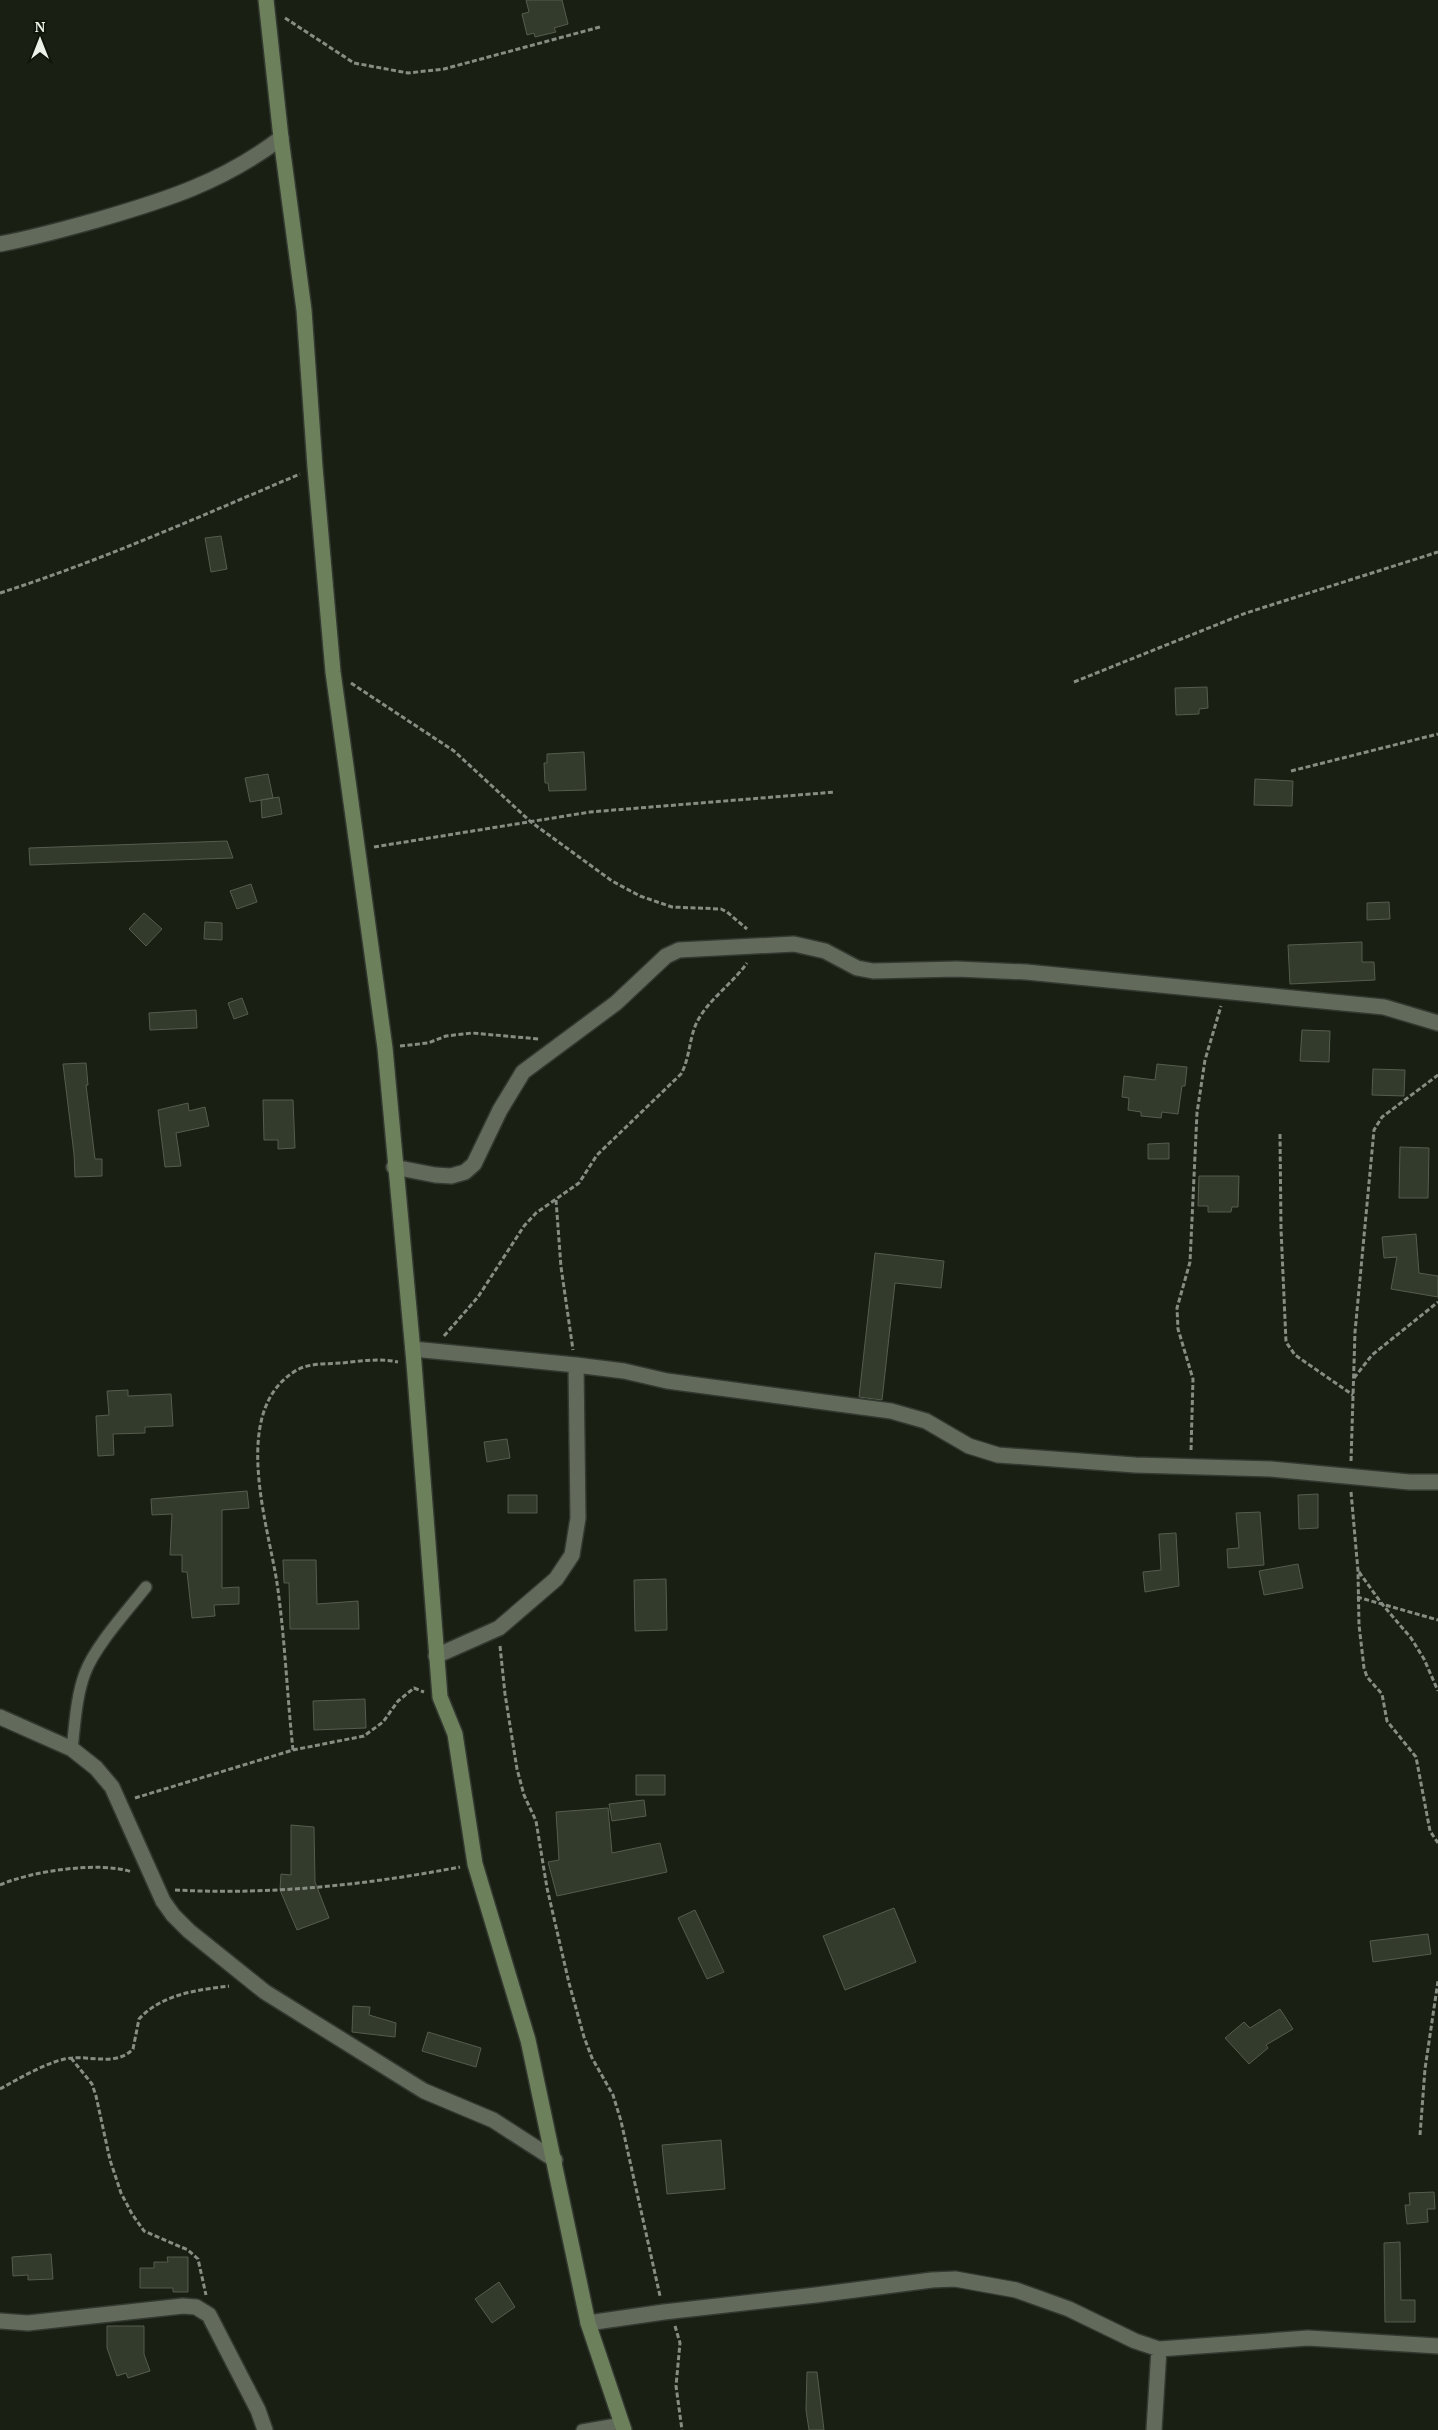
<svg xmlns="http://www.w3.org/2000/svg" width="1438" height="2430" viewBox="0 0 1438 2430" font-family="'PT Serif',serif">
<rect width="100%" height="100%" fill="#191f13"/>
<path fill="#333b2d" stroke="#555d4e" d="M526,0H562L568,24L554,28L556,32L535,37L534,33L527,35L522,14L529,12Z
M221,536L227,569L211,572L205,538Z
M1207,687L1208,708L1199,709V714L1176,715L1175,688Z
M584,752L586,790L549,791L548,783H545L544,763H547V754Z
M268,774L273,798L250,802L245,778Z
M1255,779L1293,781L1292,806L1254,805Z
M279,797L282,814L262,818L261,800Z
M227,841L233,858L30,865L29,848Z
M251,884L257,902L237,909L230,891Z
M1389,902L1390,919L1367,920V903Z
M144,913L162,929L146,946L129,929Z
M205,922L222,923V940L204,939Z
M1362,942V962H1374L1375,980L1290,984L1288,945Z
M242,998L248,1014L234,1019L228,1003Z
M196,1010L197,1028L150,1030L149,1013Z
M1302,1030L1330,1031L1329,1062L1300,1061Z
M86,1063L88,1085H86L95,1159H102V1176L75,1177L74,1154L63,1064Z
M1157,1064L1187,1067L1185,1086H1182L1178,1114L1162,1112L1161,1118L1141,1116V1112L1128,1110L1129,1098L1122,1097L1124,1076L1155,1080Z
M1373,1069L1405,1070L1404,1096L1372,1095Z
M263,1100H293L295,1148L278,1149V1140H264Z
M188,1103L189,1111L205,1107L209,1126L176,1133L181,1166L165,1167L158,1110Z
M1169,1143V1159H1148V1144Z
M1400,1147L1429,1148L1428,1198H1399Z
M1199,1176H1239L1238,1207H1232L1231,1212H1208V1206H1198Z
M1416,1234L1419,1273L1438,1276V1297L1391,1289L1397,1257L1384,1258L1382,1237Z
M875,1253L944,1261L941,1288L895,1283L882,1400L859,1397Z
M128,1390V1396L171,1394L173,1426L145,1427V1433L113,1434L114,1455L98,1456L96,1416L109,1415L107,1391Z
M507,1439L510,1458L487,1462L484,1442Z
M247,1491L249,1508L222,1510V1588L239,1587V1604L214,1605L215,1616L192,1618L187,1572H182V1555H170L172,1514L152,1515L151,1499Z
M1318,1494V1528L1299,1529L1298,1495Z
M508,1495H537V1513H508Z
M1260,1512L1264,1565L1228,1568L1227,1549L1239,1548L1236,1513Z
M1176,1533L1179,1586L1145,1592L1143,1572L1161,1570L1159,1534Z
M283,1560H316L317,1604L358,1601L359,1629H290L289,1583H284Z
M1298,1564L1303,1588L1264,1595L1259,1571Z
M666,1579L667,1630L635,1631L634,1580Z
M365,1699L366,1728L314,1730L313,1701Z
M636,1775H665V1795H636Z
M644,1800L646,1816L612,1821L609,1804Z
M608,1808L612,1853L660,1843L667,1872L557,1896L548,1862L559,1860L556,1812Z
M291,1825L314,1827L315,1882L329,1918L297,1930L280,1890L281,1874L291,1875Z
M894,1908L916,1962L845,1990L823,1936Z
M695,1910L724,1972L707,1979L678,1918Z
M1428,1934L1431,1954L1373,1962L1370,1941Z
M353,2006L370,2007L369,2015L396,2023L395,2037L352,2032Z
M1280,2009L1293,2029L1266,2045L1268,2048L1249,2064L1225,2038L1244,2022L1250,2028Z
M428,2032L481,2048L476,2067L422,2051Z
M721,2140L725,2189L667,2194L662,2145Z
M1434,2192L1435,2209H1427L1428,2222L1407,2224L1405,2205H1410L1409,2193Z
M1400,2242L1401,2300H1415V2322H1385L1384,2243Z
M51,2254L53,2279L28,2280V2275L13,2276L12,2257Z
M167,2257H188V2292H173V2288H140V2268H154V2262H168Z
M499,2282L515,2307L492,2323L475,2299Z
M107,2326H144V2354L150,2371L128,2378L126,2373L117,2376L107,2348Z
M807,2372H817L824,2430H809L806,2410Z"/>
<g fill="none" stroke-linecap="round" stroke-linejoin="round">
<g stroke="#333830" stroke-width="14">
<path id="lane" d="M72,1749C75,1724 76,1697 85,1673C95,1646 128,1610 146,1587
M582,2430L622,2423"/>
</g>
<g stroke="#333830" stroke-width="18">
<path id="street" d="M0,244C33,238 65,229 97,220C166,200 223,182 281,138
M394,1167L435,1175L451,1176L465,1172L474,1164L500,1110L523,1072L616,1003L666,956L679,950L794,944L825,951L857,968L873,971L957,969L1026,972L1384,1007L1438,1023
M413,1349L576,1365L624,1371L667,1381L891,1411L926,1421L969,1446L998,1455L1135,1465L1271,1469L1409,1482H1438
M436,1656L499,1628L556,1579L572,1555L578,1518L576,1365
M0,1717L72,1749L96,1768L112,1787L163,1901L173,1915L189,1931L265,1992L424,2091L493,2120L555,2160
M0,2321L28,2323L183,2306L196,2307L209,2315L258,2410L265,2430
M588,2323L664,2312L816,2295L932,2280L955,2279L1016,2290L1069,2309L1135,2341L1159,2349L1308,2338L1438,2346
M1154,2430L1159,2349"/>
</g>
<g stroke="#333830" stroke-width="18">
<path id="secondary" d="M266,0L281,138L304,310L315,467L333,672L385,1048L414,1363L440,1697L455,1734L475,1864L528,2040L588,2323L624,2430"/>
</g>
<path stroke="#888d83" stroke-width="3" stroke-dasharray="5 2.5" stroke-linecap="butt" d="M285,18L354,63L408,73L444,69L600,27
M0,593C103,560 201,516 300,474
M1074,682L1246,613L1438,552
M351,683L454,751L531,822L612,881L640,896L672,907L721,909L727,912L747,929
M1291,771L1438,734
M374,847L590,812L835,792
M400,1046L428,1043L446,1036L472,1033L539,1039
M1280,1134L1281,1229L1286,1342L1295,1355L1353,1395
M556,1200L561,1267L573,1350
M444,1336L478,1297L524,1226L536,1213L579,1183L597,1155L681,1074C690,1058 689,1038 697,1022C708,1000 732,984 747,963
M1354,1378L1372,1355L1438,1302
M1191,1450L1193,1379L1178,1329L1177,1308L1190,1262L1197,1113L1205,1060L1221,1006
M1351,1461L1355,1332L1374,1130L1382,1117L1438,1075
M1351,1492L1358,1571L1359,1625L1364,1668L1367,1677L1382,1694L1387,1721L1416,1757L1430,1831L1438,1843
M1359,1572L1382,1604L1411,1638L1424,1659L1438,1691
M1357,1597L1438,1620
M500,1646L505,1694L517,1769L524,1795L536,1821L547,1888L569,1983L584,2037L592,2058L613,2095L621,2121L660,2296
M293,1750C287,1695 285,1638 277,1583C268,1524 229,1409 297,1370C309,1363 328,1364 342,1363C361,1361 379,1358 398,1362
M135,1798L293,1750L364,1736L383,1722L398,1701L414,1688L424,1692
M0,1885C31,1871 100,1861 132,1872
M175,1890C271,1895 366,1885 460,1867
M71,2058L92,2084L96,2096L110,2160L121,2193L132,2214L144,2231L188,2250L198,2259L206,2295
M0,2089C18,2079 52,2059 72,2058C91,2056 117,2066 133,2049L139,2019C162,1994 197,1990 229,1986
M1420,2135L1425,2069L1438,1981
M675,2326L680,2343L676,2386L682,2430"/>
<use href="#lane" stroke="#616a5b" stroke-width="11"/>
<use href="#street" stroke="#616a5b" stroke-width="15"/>
<use href="#secondary" stroke="#6d805c" stroke-width="15"/>
</g>
<g transform="translate(40 40)" stroke="#10160a" stroke-width="4" paint-order="stroke">
<path d="M0-4L9 19L0 12L-9 19Z" fill="#edf2e9"/>
<text y="-8" font-size="14" font-weight="bold" text-anchor="middle" fill="#edf2e9">N</text>
</g>
</svg>
